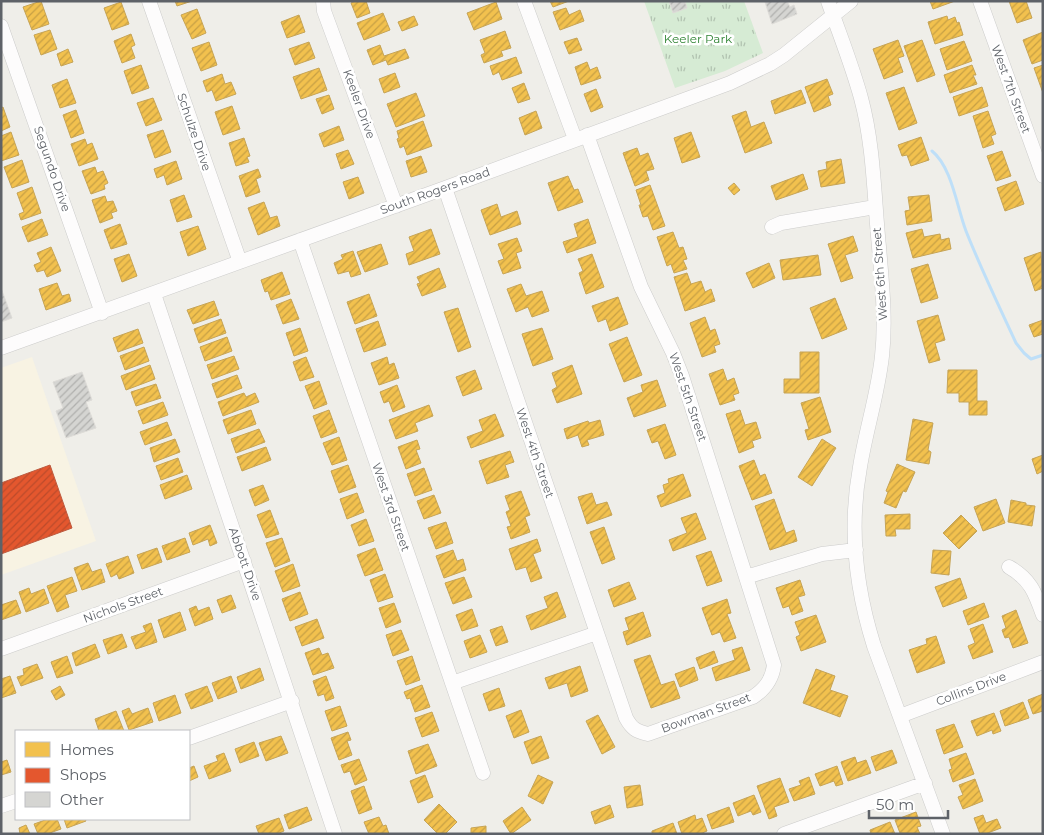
<svg xmlns="http://www.w3.org/2000/svg" width="1044" height="835" viewBox="0 0 1044 835" font-family="Montserrat,sans-serif">
<defs>
<pattern id="park-tufts" width="24" height="20" patternUnits="userSpaceOnUse" patternTransform="scale(1.25)"><rect width="24" height="20" fill="#d6ebd4"/><path d="M3 7l-1-3M5 7V3M7 7l1-3M15 17l-1-3M17 17v-4M19 17l1-3" fill="none" stroke="#b1c2b0"/></pattern>
<pattern id="homes-hatch" width="6" height="6" patternUnits="userSpaceOnUse" patternTransform="scale(1.25)"><rect width="6" height="6" fill="#f2c14e"/><path d="M-1 1l2-2M0 6l6-6M5 7l2-2" fill="none" stroke="#c7a045"/></pattern>
<pattern id="shops-hatch" width="6" height="6" patternUnits="userSpaceOnUse" patternTransform="scale(1.25)"><rect width="6" height="6" fill="#e4572e"/><path d="M-1 1l2-2M0 6l6-6M5 7l2-2" fill="none" stroke="#bc4b2b"/></pattern>
<pattern id="building-hatch" width="6" height="6" patternUnits="userSpaceOnUse" patternTransform="scale(1.25)"><rect width="6" height="6" fill="#d5d5d2"/><path d="M-1 1l2-2M0 6l6-6M5 7l2-2" fill="none" stroke="#b0b0ae"/></pattern>
</defs>
<rect width="100%" height="100%" fill="#efeee9"/>
<path fill="#f8f3e3" d="M32,357L96,541L1,575V368Z"/>
<path fill="url(#park-tufts)" d="M644,1H744L763,53L725,71L675,88Z"/>
<path fill="url(#homes-hatch)" stroke="#c6a456" d="M41,1L49,24L32,30L23,7Z
M175,1H192L177,6Z
M355,1H366L370,13L357,18L351,3Z
M550,1H569L553,7Z
M930,1H955L933,9Z
M1009,1H1026L1032,18L1017,23Z
M121,2L129,24L112,30L104,8Z
M496,2L502,19L474,30L467,13Z
M566,8L569,15L580,10L584,21L560,30L553,12Z
M197,9L206,33L192,39L181,15Z
M383,13L390,30L364,40L357,23Z
M299,15L305,32L287,38L281,22Z
M414,16L418,25L402,31L398,22Z
M947,16L948,20L955,17L957,23L959,22L963,35L935,44L928,22Z
M50,30L57,49L41,55L34,35Z
M505,31L511,48L501,51L503,56L484,63L481,55L485,53L480,40Z
M1043,32V60L1032,64L1023,40Z
M131,34L135,45L131,47L135,58L122,63L114,41Z
M577,38L582,50L569,54L564,42Z
M898,40L904,56L898,58L903,72L884,79L873,49Z
M922,40L935,75L917,82L904,46Z
M964,41L972,61L947,70L940,49Z
M209,42L217,65L201,71L192,48Z
M309,42L315,58L295,65L289,49Z
M380,45L384,56L405,49L409,58L388,65L386,60L373,65L367,50Z
M68,49L73,62L61,66L57,54Z
M516,57L522,73L502,80L499,72L493,75L490,66Z
M587,62L590,70L597,67L601,78L581,85L575,67Z
M141,65L149,88L132,94L124,71Z
M972,65L976,75H973L977,84L950,93L944,75Z
M1043,65V93L1034,68Z
M319,68L327,90L301,99L293,77Z
M395,73L400,87L384,93L379,79Z
M222,74L225,84L231,82L236,94L216,101L212,90L207,92L203,81Z
M67,79L76,103L60,108L52,85Z
M827,79L833,94L828,96L831,105L814,112L805,87Z
M524,83L530,99L518,103L512,88Z
M904,87L917,123L899,130L886,93Z
M982,87L988,106L959,116L953,97Z
M596,89L603,107L591,112L584,94Z
M801,90L806,103L775,114L771,101Z
M416,93L425,116L396,127L387,104Z
M329,95L334,109L322,114L316,99Z
M153,98L162,120L146,126L137,103Z
M232,106L240,129L223,135L215,112Z
M3,107L10,127L1,131V108Z
M76,110L84,133L71,138L63,115Z
M536,111L542,128L525,135L519,118Z
M746,111L751,127L764,122L772,143L745,153L732,116Z
M988,111L996,134L991,136L994,144L983,148L973,116Z
M423,121L432,146L407,155L404,146L400,148L397,139L399,138L397,131Z
M339,126L344,140L324,147L319,134Z
M163,130L171,152L155,158L147,135Z
M11,132L19,155L1,161V136Z
M691,132L700,157L682,163L674,138Z
M921,137L929,160L911,166L907,155L902,156L898,145Z
M244,138L250,156L247,157L249,162L236,166L229,143Z
M85,139L87,145L92,143L98,159L79,166L71,144Z
M637,148L640,156L648,153L654,169L646,171L649,180L635,186L623,153Z
M348,150L354,164L341,169L336,154Z
M1002,151L1011,176L996,181L987,156Z
M421,156L427,172L411,177L406,161Z
M841,159L845,183L821,187L818,171L827,169L826,162Z
M22,160L29,182L12,188L4,167Z
M176,161L182,179L167,185L164,175L157,178L154,169Z
M95,167L97,173L103,171L108,183L104,185L105,189L91,194L82,171Z
M258,169L261,177L256,179L260,192L246,197L239,176Z
M803,174L808,189L776,200L771,186Z
M568,176L574,190L578,189L583,202L558,211L548,183Z
M358,177L364,193L349,199L343,182Z
M1016,181L1024,204L1005,211L997,188Z
M734,183L740,190L734,195L728,188Z
M650,185L665,226L653,230L648,216L643,217L639,205H641L636,190Z
M32,187L41,213L21,220L19,214L24,212L17,193Z
M184,195L192,217L177,222L170,200Z
M929,195L932,221L907,225L905,211L910,210L908,197Z
M105,196L107,202L113,201L117,211L111,213L113,218L100,223L92,200Z
M264,202L270,218L277,216L280,226L258,235L248,208Z
M497,204L501,217L517,211L521,224L490,235L481,210Z
M42,219L48,235L28,242L22,227Z
M588,219L596,243L567,253L563,242L578,237L574,224Z
M120,224L127,244L111,249L104,230Z
M198,226L206,249L188,256L180,232Z
M431,229L440,254L409,265L406,254L414,251L409,237Z
M922,229L924,237L940,234L941,240L949,238L951,249L913,258L906,233Z
M673,232L679,248L683,247L687,259L683,260L687,269L674,273L671,264L667,266L657,237Z
M853,236L858,251L845,255L853,278L841,282L828,244Z
M517,238L522,251L516,253L521,268L503,274L498,261L504,259L498,244Z
M381,244L388,264L365,272L357,252Z
M51,247L61,271L47,277L44,270L37,272L34,265L41,262L37,253Z
M353,251L361,274L351,277L349,271L338,274L334,263L343,259L341,255Z
M1041,252L1043,288L1035,291L1024,258Z
M129,254L137,276L122,282L114,259Z
M592,254L604,287L586,294L579,273L583,271L578,259Z
M818,255L821,275L783,280L780,260Z
M769,263L775,278L753,288L746,273Z
M928,264L938,298L921,303L911,269Z
M439,268L446,287L422,296L417,284L420,283L417,277Z
M282,272L290,294L271,300L268,291L265,292L261,280Z
M687,273L691,284L701,281L705,292L711,289L715,301L685,311L674,277Z
M57,283L62,296L69,294L71,301L46,310L39,289Z
M521,284L526,296L542,291L549,311L532,317L528,307L516,312L507,289Z
M369,294L377,316L355,324L347,302Z
M618,297L628,324L610,331L606,319L598,322L592,306Z
M835,298L847,329L822,339L810,308Z
M291,299L299,319L283,324L276,305Z
M214,301L219,315L193,324L187,310Z
M458,308L471,347L458,352L444,312Z
M938,315L945,340L935,343L940,360L929,363L917,321Z
M705,317L710,331L715,329L720,344L714,346L716,352L702,357L690,323Z
M221,319L226,333L199,343L194,329Z
M1043,320V334L1034,337L1029,325Z
M378,321L386,345L364,352L356,329Z
M300,328L308,351L294,356L286,333Z
M542,328L553,359L533,366L522,334Z
M138,329L143,343L118,352L113,338Z
M227,337L232,351L205,361L200,347Z
M627,337L642,375L624,382L609,344Z
M144,347L149,361L125,370L120,356Z
M800,352H819V393H784V379H800Z
M234,356L239,369L212,379L207,365Z
M306,357L314,377L300,381L293,362Z
M387,357L389,365L394,363L399,378L379,385L371,363Z
M150,365L155,379L126,390L121,376Z
M572,365L582,394L557,403L552,390L557,387L552,373Z
M723,369L727,381L734,378L739,393L733,395L735,400L720,405L709,374Z
M475,370L482,389L463,396L456,377Z
M948,370H977V401H987V415H969V402H959V393H947Z
M237,375L242,388L217,398L212,384Z
M657,380L666,406L634,417L627,398L643,392L641,385Z
M319,381L327,404L314,409L305,386Z
M156,384L161,398L136,406L131,392Z
M397,385L405,407L393,412L389,401L384,403L380,392Z
M244,393L246,397L255,393L259,402L223,416L218,402Z
M820,397L831,432L808,440L805,430L809,429L801,403Z
M163,402L168,415L143,424L138,411Z
M429,405L433,416L415,423L418,431L396,439L389,420Z
M251,410L256,424L228,434L223,420Z
M329,410L337,432L321,438L313,416Z
M740,410L745,425L756,422L761,438L752,441L754,447L739,453L726,414Z
M495,414L504,436L471,448L467,437L483,431L479,420Z
M913,419L933,423L928,450L931,452L929,464L906,460Z
M600,420L604,435L587,440L589,445L582,447L578,435L567,439L564,429L588,421L589,423Z
M167,422L172,435L145,445L140,432Z
M665,424L676,455L665,459L658,441L652,443L647,430Z
M259,429L265,442L236,453L231,439Z
M339,437L347,460L332,465L323,443Z
M175,439L180,452L154,462L150,448Z
M822,439L836,448L812,486L798,477Z
M417,440L420,449L416,450L421,463L406,469L398,447Z
M266,447L271,460L242,471L237,457Z
M510,451L514,462L505,465L509,477L487,484L479,461Z
M1043,455V471L1037,474L1032,459Z
M178,458L183,472L161,480L156,466Z
M754,460L760,476L765,474L772,493L752,500L739,466Z
M897,464L915,472L906,492L903,491L896,508L884,503L888,492L886,491Z
M348,465L356,487L339,493L331,471Z
M424,468L432,490L415,496L407,474Z
M683,474L691,496L661,507L657,496L665,493L663,485L669,483L668,479Z
M187,475L192,489L165,499L160,485Z
M263,485L269,500L255,506L249,490Z
M521,491L530,515L525,517L530,532L511,539L507,527L511,526L506,512L510,510L505,496Z
M357,493L364,512L347,519L340,499Z
M592,493L596,505L607,502L612,515L587,524L578,497Z
M434,495L441,513L424,519L417,501Z
M774,499L786,533L794,530L797,541L770,550L755,506Z
M996,499L1005,523L983,531L974,507Z
M1011,500L1026,503V505L1035,506L1032,526L1008,522Z
M270,510L279,534L266,538L257,515Z
M696,513L706,539L673,551L669,540L687,533L681,518Z
M910,514V529H895L896,536H886L885,515Z
M961,515L977,531L959,549L943,533Z
M366,519L374,541L359,546L351,525Z
M446,522L453,543L436,549L428,528Z
M210,525L217,543L210,546L208,539L193,545L189,533Z
M604,527L615,559L602,564L590,532Z
M185,538L190,552L167,560L162,546Z
M282,538L290,561L275,567L266,543Z
M537,539L541,551L533,554L542,578L531,582L526,567L516,570L509,549Z
M157,548L162,562L142,569L137,555Z
M375,548L383,570L365,576L357,555Z
M453,550L457,561L463,559L466,570L444,578L436,556Z
M933,550L951,551L949,575L931,573Z
M711,551L722,581L707,586L696,556Z
M128,556L134,573L119,579L117,574L111,577L106,564Z
M88,563L92,572L101,569L105,582L82,590L74,568Z
M293,564L300,586L283,592L275,571Z
M385,574L393,597L378,602L370,580Z
M72,577L77,591L65,595L69,607L57,612L47,586Z
M464,577L472,597L453,604L445,583Z
M960,578L967,598L943,607L935,587Z
M800,580L805,595L798,597L803,611L792,615L789,606L783,608L776,588Z
M629,582L636,599L614,607L608,590Z
M29,588L31,594L44,589L49,603L26,612L19,592Z
M300,592L308,614L290,621L282,599Z
M557,592L566,617L531,630L526,616L548,608L544,597Z
M231,595L236,608L222,613L217,600Z
M727,599L731,613L727,614L736,638L724,642L720,632L712,635L702,608Z
M16,600L21,613L1,620V605Z
M394,603L401,622L386,628L379,608Z
M984,603L989,617L968,625L963,611Z
M196,606L198,611L209,607L213,619L195,626L189,609Z
M472,609L478,626L462,631L456,615Z
M1016,610L1028,643L1013,648L1009,637L1005,638L1002,630L1006,628L1002,616Z
M180,612L186,630L164,638L158,620Z
M643,612L651,636L627,645L623,632L629,630L625,618Z
M816,615L826,642L801,651L796,637L800,635L795,622Z
M317,619L324,638L302,646L295,627Z
M151,623L157,642L136,649L131,637L146,632L143,626Z
M983,624L993,652L973,659L968,646L975,643L970,629Z
M502,626L508,642L496,646L490,630Z
M401,630L409,650L393,656L386,635Z
M122,634L127,647L108,654L103,640Z
M480,635L487,652L470,658L464,641Z
M936,636L945,663L917,673L909,650L927,644L926,639Z
M95,644L100,657L76,666L72,653Z
M742,647L750,670L716,681L712,668L735,660L732,650Z
M319,648L322,655L328,653L334,668L313,675L305,653Z
M714,651L718,662L700,669L696,658Z
M650,655L661,685L674,681L680,698L651,708L634,660Z
M67,656L73,673L57,678L51,662Z
M412,656L420,680L406,685L397,661Z
M37,664L43,678L21,686L17,677L24,675L23,669Z
M580,666L588,691L571,697L567,683L549,689L545,678Z
M694,667L698,680L680,687L675,674Z
M260,668L264,680L241,689L237,677Z
M816,669L835,676L830,690L848,696L840,717L803,703Z
M10,676L16,693L1,698V679Z
M231,676L237,692L218,699L212,683Z
M326,676L334,698L326,701L324,694L318,696L313,681Z
M422,685L430,707L415,712L410,698L407,699L404,692Z
M60,686L65,695L56,700L51,691Z
M207,686L213,701L191,709L185,694Z
M499,688L505,706L489,711L483,694Z
M1043,694V711L1033,714L1028,700Z
M175,695L181,713L159,721L153,703Z
M1023,702L1029,718L1005,726L1000,711Z
M340,706L347,726L332,731L325,711Z
M129,708L132,714L148,708L153,722L129,730L122,711Z
M521,710L529,732L514,738L506,716Z
M116,711L124,731H99L95,719Z
M432,712L439,731L422,737L415,718Z
M994,713L1001,731L993,734L992,730L977,736L971,721Z
M598,715L615,747L602,754L586,721Z
M954,724L963,747L944,754L936,730Z
M348,732L351,740L347,741L352,755L339,760L331,738Z
M281,736L288,753L266,761L259,743Z
M541,736L549,758L532,764L524,742Z
M254,742L259,756L240,763L235,749Z
M428,744L437,766L416,774L408,751Z
M892,750L897,763L876,771L871,757Z
M224,753L231,771L209,779L204,766L218,761L216,756Z
M966,753L974,774L953,782L949,770L952,769L949,759Z
M855,757L857,763L866,760L871,773L848,781L841,762Z
M359,759L367,780L355,785L350,771L344,773L341,765Z
M7,760L11,772L1,775V762Z
M194,766L198,777L189,781V768Z
M837,766L843,784L836,786L834,781L820,786L815,774Z
M425,775L433,797L418,803L410,781Z
M538,775L553,782L543,804L528,796Z
M809,777L815,794L794,801L789,789L801,785L799,781Z
M780,778L789,802L774,807L777,816L769,819L757,786Z
M975,779L983,801L963,809L958,797L963,795L959,785Z
M640,785L643,805L627,808L624,787Z
M364,786L372,809L359,814L351,791Z
M754,795L761,812L753,815L751,811L738,816L733,803Z
M439,804L457,822L445,834H438L424,820Z
M610,805L614,817L595,824L591,812Z
M307,807L312,820L289,829L284,815Z
M522,807L531,820L511,834L503,821Z
M729,807L734,822L712,829L707,815Z
M916,812L921,826L917,827L920,834L900,833L895,820Z
M695,815L696,820L702,818L707,831L700,834H682L678,822Z
M983,815L986,823L997,819L1001,828L985,834H980L974,818Z
M379,817L383,826L386,825L389,834H369L364,822Z
M279,818L284,831L277,834H259L256,826Z
M48,819H57L61,829L47,834H38L34,824Z
M64,819H85L86,821L67,828Z
M890,822L895,834H871L870,830Z
M673,823L677,834H652V831Z
M26,825L30,834H20L19,828Z
M486,826V834H471V828Z"/>
<path fill="url(#shops-hatch)" stroke="#bc5a3f" d="M50,465L72,528L1,554V483Z"/>
<g fill="none" stroke-linecap="round" stroke-linejoin="round">
<path stroke="#bedff8" stroke-width="3" d="M932,151C952,167 957,208 966,231C981,269 999,306 1016,343L1024,353L1031,359L1043,355"/>
</g>
<path fill="url(#building-hatch)" stroke="#dedcd8" d="M669,1H685L687,8L673,13Z
M767,1H787L790,7L794,5L797,14L772,24L765,2Z
M1,288L12,318L1,322Z
M82,372L92,400L86,402L96,428L66,438L56,411L63,408L53,382Z"/>
<g fill="none" stroke-linecap="round" stroke-linejoin="round">
<g stroke="#cccccb" stroke-width="15">
<path id="minor" d="M149,1L240,262
M323,1L324,11L396,206
M524,1L575,139
M828,1C839,33 852,65 861,98C874,146 874,197 879,247C882,283 886,320 882,356C878,393 866,430 860,467C849,527 856,589 874,646L943,834
M980,1L1043,176
M1,26L102,313
M445,188L626,718C632,729 636,731 648,734L753,697C765,689 772,680 774,665L682,376L673,353L641,287L587,135
M772,227L781,223L875,207
M300,240L483,773
M154,294L335,834
M1,348L445,188L730,83L770,64L784,55L851,1
M1009,567C1030,579 1035,592 1043,615
M746,577L822,554L856,550
M1,649L244,561
M452,683L597,633
M900,716L1043,662
M189,738L292,701
M1,806L16,801
M784,834L925,783"/>
</g>
<use href="#minor" stroke="#fdfcfc" stroke-width="14"/>
</g>
<g text-anchor="middle" stroke-width="5" stroke-linejoin="round" paint-order="stroke">
<g font-size="12" fill="#308434" stroke="#fff">
<text x="698" y="43">Keeler Park</text>
</g>
<g font-size="12" fill="#5e6268" stroke="#fff">
<text transform="translate(1011 89) rotate(70)" y="4">West 7th Street</text>
<text transform="translate(359 104) rotate(70)" y="4">Keeler Drive</text>
<text transform="translate(194 132) rotate(71)" y="4">Schulze Drive</text>
<text transform="translate(52 169) rotate(71)" y="4">Segundo Drive</text>
<text transform="translate(435 191) rotate(-20)" y="4">South Rogers Road</text>
<text transform="translate(880 274) rotate(-94)" y="4">West 6th Street</text>
<text transform="translate(688 397) rotate(71)" y="4">West 5th Street</text>
<text transform="translate(535 453) rotate(71)" y="4">West 4th Street</text>
<text transform="translate(391 507) rotate(71)" y="4">West 3rd Street</text>
<text transform="translate(245 564) rotate(71)" y="4">Abbott Drive</text>
<text transform="translate(123 605) rotate(-20)" y="4">Nichols Street</text>
<text transform="translate(971 689) rotate(-21)" y="4">Collins Drive</text>
<text transform="translate(706 713) rotate(-20)" y="4">Bowman Street</text>
</g>
</g>
<rect width="1044" height="835" fill="none" stroke="#5e6268" stroke-width="5"/>
<rect x="15" y="730" width="175" height="90" fill="#ffffff" stroke="#bfc0c3"/>
<rect x="25" y="742" width="25" height="15" fill="#f2c14e" stroke="#bfc0c3"/>
<text x="60" y="755" font-size="15" fill="#5e6268">Homes</text>
<rect x="25" y="768" width="25" height="15" fill="#e4572e" stroke="#bfc0c3"/>
<text x="60" y="780" font-size="15" fill="#5e6268">Shops</text>
<rect x="25" y="792" width="25" height="15" fill="#d5d5d2" stroke="#bfc0c3"/>
<text x="60" y="805" font-size="15" fill="#5e6268">Other</text>
<path d="M869 810v8h79v-8" fill="none" stroke="#5e6268" stroke-width="2.5"/>
<text x="876" y="810" font-size="15" fill="#5e6268" stroke="#ffffff" stroke-width="4" paint-order="stroke">50 m</text>
</svg>
